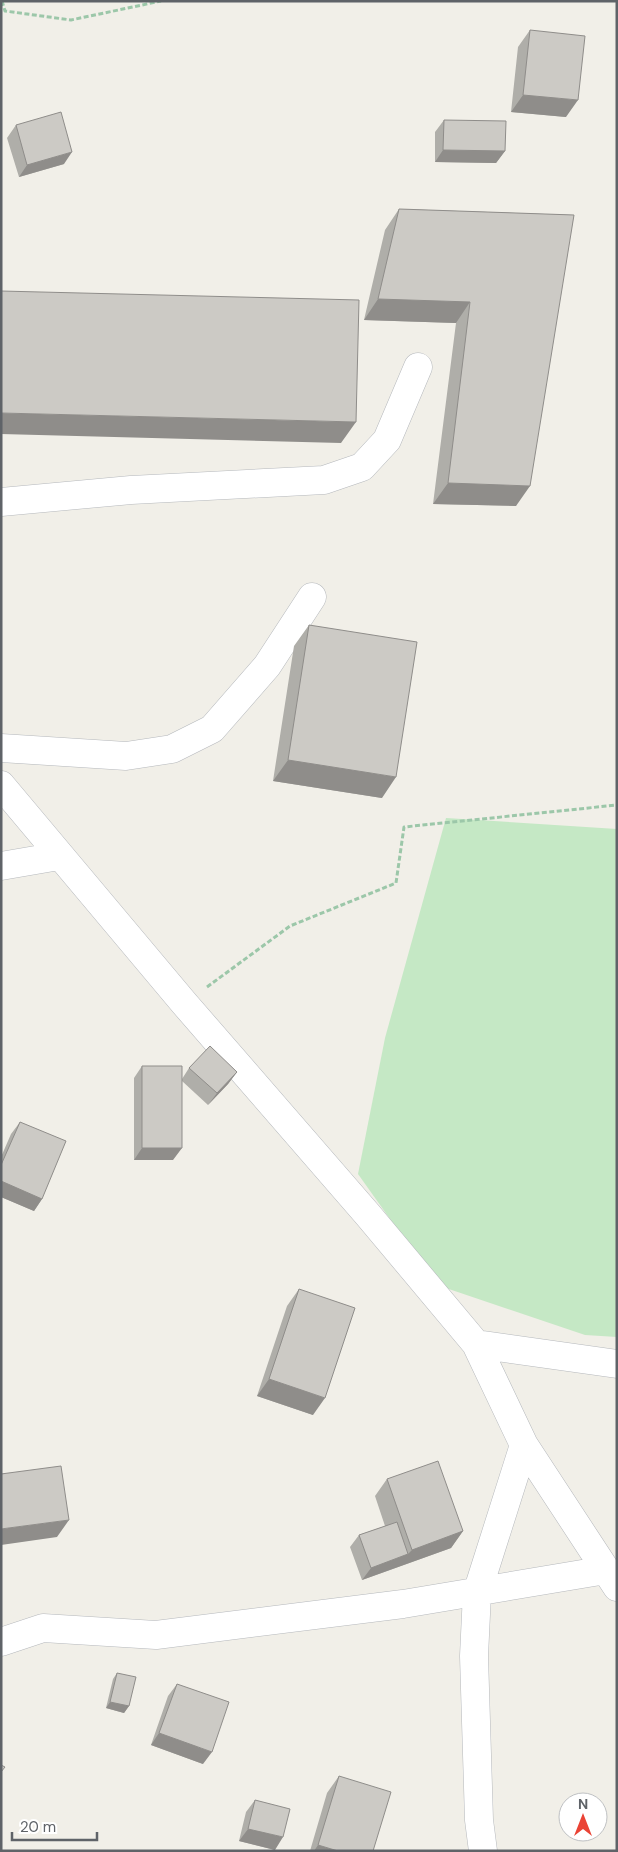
<svg xmlns="http://www.w3.org/2000/svg" width="618" height="1852" viewBox="0 0 618 1852" font-family="'DM Sans',sans-serif">
<rect width="100%" height="100%" fill="#f1efe8"/>
<path fill="#c5e8c5" d="M446,818L617,829V1337L585,1335L437,1285L358,1174L385,1038Z"/>
<g fill="none" stroke-linecap="round" stroke-linejoin="round">
<g stroke="#b5b8bc" stroke-width="29">
<path id="minor" d="M1,502L131,490L324,480L362,467L387,440L418,367
M1,748L126,756L172,749L212,729L267,666L312,597
M1,785L184,1003L368,1215L476,1344L524,1445L617,1587
M1,866L59,856
M476,1344L617,1364
M1,1642L43,1628L156,1635L403,1604L606,1570
M483,1851L479,1820L474,1656L477,1593L524,1445"/>
</g>
<path stroke="#9cc7a9" stroke-width="3" stroke-dasharray="5 2.5" stroke-linecap="butt" d="M2,1L5,11L71,20L161,1
M207,987L290,926L396,883L404,827L617,805"/>
<use href="#minor" stroke="#fff" stroke-width="28"/>
</g>
<path fill="#afaea9" d="M530,30L566,117L511,112L518,47Z
M444,120L505,151L496,163L435,162V132Z
M16,125L64,164L19,177L7,138Z
M399,209L574,215L516,506L433,504L456,323L364,320L385,230Z
M309,625L382,798L273,781L294,646Z
M142,1066L182,1079L189,1068L237,1072L228,1084L208,1105L182,1081L173,1160H134V1078Z
M20,1122L42,1199L34,1211L1,1197V1157L11,1134Z
M299,1289L313,1415L257,1396L287,1306Z
M387,1479L463,1531L451,1548L362,1580L350,1547L359,1535L385,1526L375,1496Z
M117,1673L129,1706L124,1713L106,1708L113,1679Z
M177,1684L203,1764L151,1745L168,1696Z
M339,1776L373,1851H310L327,1793Z
M255,1800L275,1850L239,1841L246,1812Z"/>
<path fill="#8f8d8a" d="M523,95L578,100L566,117L511,112Z
M443,150L505,151L496,163L435,162Z
M72,152L64,164L19,177L27,165Z
M378,299L470,302L456,323L364,320Z
M1,413L356,422L341,443L1,434Z
M448,483L530,486L516,506L433,504Z
M288,760L396,777L382,798L273,781Z
M237,1072L228,1084L208,1105L217,1093Z
M142,1148H182L173,1160H134Z
M1,1181L42,1199L34,1211L1,1197Z
M269,1379L325,1398L313,1415L257,1396Z
M69,1520L57,1537L1,1545V1529Z
M463,1531L451,1548L362,1580L371,1568L408,1554L412,1550Z
M110,1702L129,1706L124,1713L106,1708Z
M159,1733L212,1752L203,1764L151,1745Z
M248,1829L283,1837L275,1850L239,1841Z
M318,1845L338,1851H314Z"/>
<path fill="#cccac5" stroke="#8f8d8a" d="M530,30L585,36L578,100L523,95Z
M61,112L72,152L27,165L16,125Z
M444,120L506,121L505,151L443,150Z
M399,209L574,215L530,486L448,483L470,302L378,299Z
M1,291L359,300L356,422L1,413Z
M309,625L417,642L396,777L288,760Z
M210,1046L237,1072L217,1093L189,1068Z
M142,1066H182V1148H142Z
M20,1122L66,1141L42,1199L1,1181V1165Z
M299,1289L355,1308L325,1398L269,1379Z
M438,1461L463,1531L412,1550L387,1479Z
M61,1466L69,1520L1,1529V1474Z
M397,1522L408,1554L371,1568L359,1535Z
M117,1673L136,1677L129,1706L110,1702Z
M177,1684L229,1702L212,1752L159,1733Z
M1,1765L5,1767L1,1772Z
M339,1776L391,1792L373,1851H338L318,1845Z
M255,1800L290,1809L283,1837L248,1829Z"/>
<rect width="618" height="1852" fill="none" stroke="#5f6368" stroke-width="5"/>
<g transform="translate(583 1817)"><circle r="24" fill="#ffffff" stroke="#bfc1c3"/>
<path d="M0-4L9 19L0 12L-9 19Z" fill="#ea4335"/>
<text y="-8" font-size="14" font-weight="bold" text-anchor="middle" fill="#5f6368">N</text>
</g>
<path d="M12 1832v8h85v-8" fill="none" stroke="#5f6368" stroke-width="2.5"/>
<text x="20" y="1832" font-size="15" fill="#5f6368" stroke="#ffffff" stroke-width="4" paint-order="stroke">20 m</text>
</svg>
